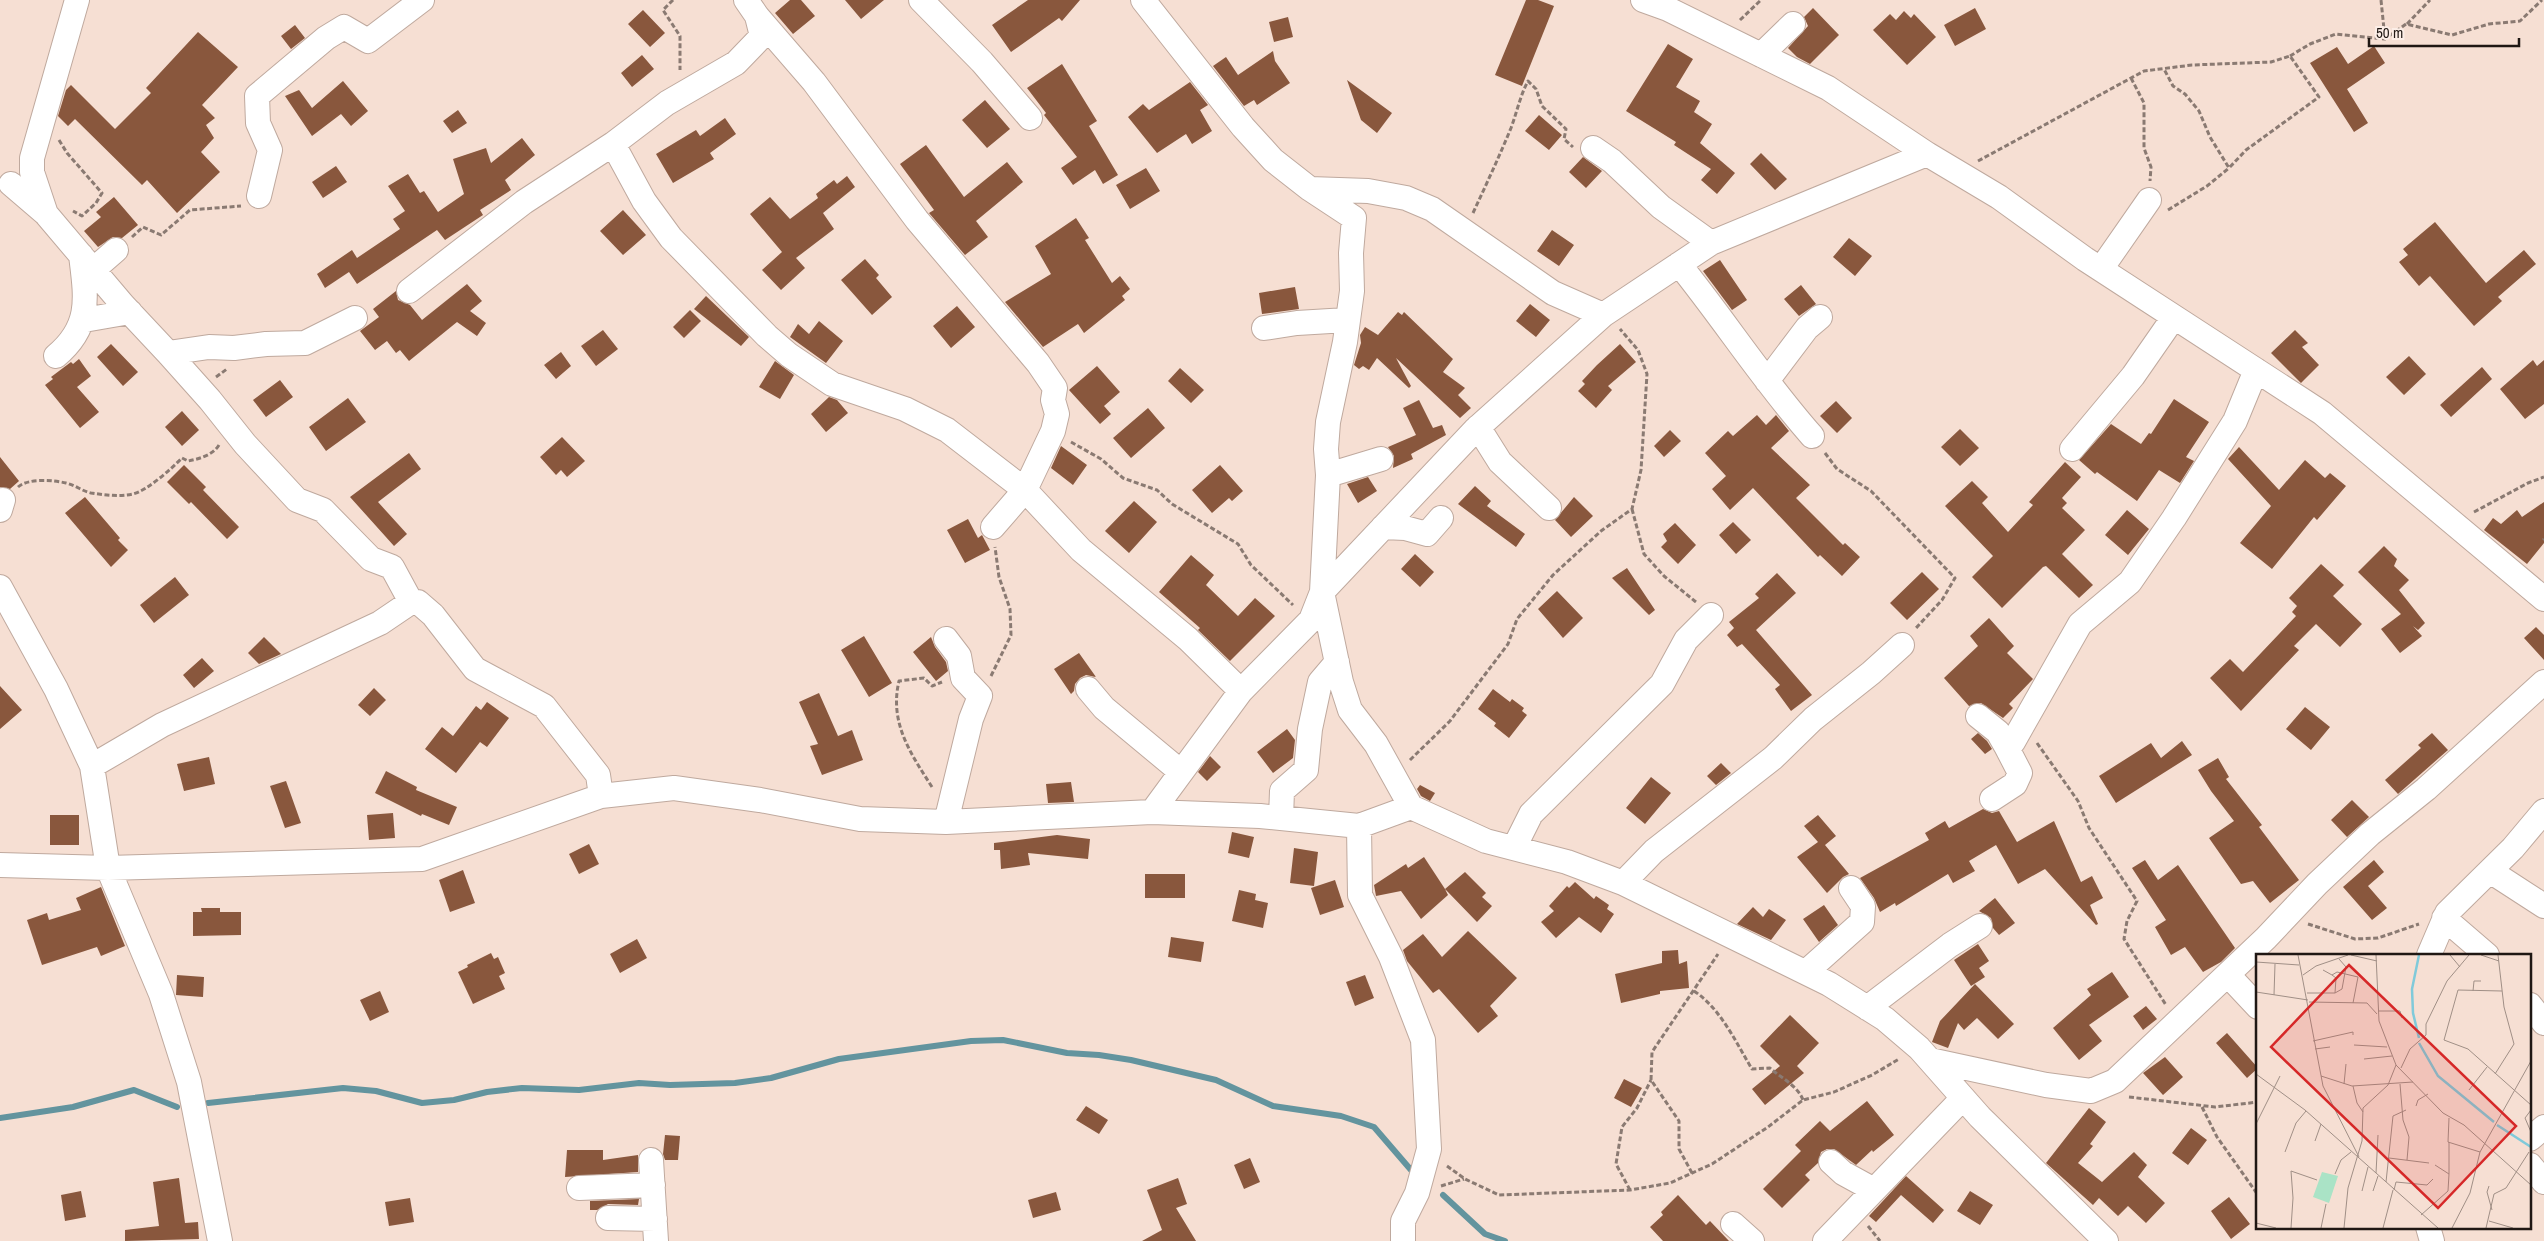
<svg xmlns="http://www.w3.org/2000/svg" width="2544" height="1241" viewBox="0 0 2544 1241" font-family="'Archivo Narrow',sans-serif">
<rect width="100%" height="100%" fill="#f6dfd3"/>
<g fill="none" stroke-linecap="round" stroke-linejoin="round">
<path stroke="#63949e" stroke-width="6" d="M208,1103L343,1088L376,1091L422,1103L454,1100L487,1092L522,1088L579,1090L639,1083L670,1085L735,1083L771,1078L839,1059L971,1041L1003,1040L1067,1053L1099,1055L1131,1060L1216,1080L1273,1106L1341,1116L1374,1127L1411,1170
M0,1118L73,1107L134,1090L177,1107
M1443,1195L1485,1234L1505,1241"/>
</g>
<path fill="#89573d" d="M790,0H801L815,16L793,34L775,13Z
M845,0H884L861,19Z
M1028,0H1080L1062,21L1059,18L1011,52L992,25Z
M1526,0H1538L1554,6L1522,86L1495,75Z
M1813,8L1839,35L1810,64L1797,57L1788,48L1808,26L1804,17Z
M1975,8L1986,29L1955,46L1944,25Z
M643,10L665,33L650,47L628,24Z
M1904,11L1911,18L1914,14L1936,37L1907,65L1873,30L1890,14L1896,20Z
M1288,17L1293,37L1274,42L1269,22Z
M295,25L305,38L291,49L281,36Z
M198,32L238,67L202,105L215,118L206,125L214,138L201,152L220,172L177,213L147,180L142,185L75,119L68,126L58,116L66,90L71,85L115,129L151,93L146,88Z
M1668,44L1693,59L1676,87L1700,101L1694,112L1712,124L1700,143L1735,173L1717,194L1701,180L1711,169L1674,145L1676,142L1626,111Z
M2374,46L2385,63L2347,89L2368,123L2354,132L2310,63L2337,47L2348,64Z
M1273,51L1275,61L1290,83L1257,105L1254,100L1244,106L1213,66L1226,57L1238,75Z
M642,55L654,69L632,87L621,73Z
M1062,64L1097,121L1089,126L1118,175L1103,184L1095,170L1073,185L1061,168L1077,157L1044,115L1046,113L1027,88Z
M1347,80L1392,113L1377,133L1361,120Z
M343,81L368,111L351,126L341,114L312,136L285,96L299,90L312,108Z
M1190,82L1208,105L1200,110L1212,131L1192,144L1186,134L1157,153L1128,117L1143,104L1149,110Z
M985,100L1010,129L987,148L962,120Z
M458,110L467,123L452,133L443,121Z
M1539,115L1562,135L1549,150L1525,131Z
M725,118L736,134L710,153L714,159L673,183L656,154L696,130L700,136Z
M522,138L535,155L505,180L511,190L480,210L483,215L445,240L437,230L357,284L349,272L325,288L317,274L352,250L357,258L400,229L393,219L405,211L388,186L408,174L420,193L424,191L438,212L464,194L453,159L486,148L491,163Z
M926,145L964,197L1007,162L1023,182L976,221L988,237L965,255L929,213L934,210L900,164Z
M1761,153L1787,179L1775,190L1750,164Z
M1583,157L1602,171L1586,188L1569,172Z
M336,166L347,182L323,198L312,182Z
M1146,168L1160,191L1130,209L1116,185Z
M847,176L855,187L823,213L834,229L796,258L805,268L781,290L762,270L782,252L750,214L770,197L790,219L818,198L816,194L834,180L837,184Z
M114,197L138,225L122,238L113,237L98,247L84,231L101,217L96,212Z
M623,210L646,235L623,255L600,231Z
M1076,218L1089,238L1085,240L1112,283L1120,276L1130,289L1122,296L1125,300L1084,333L1078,324L1043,347L1005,302L1051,274L1035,246Z
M2435,222L2486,283L2524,250L2536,264L2498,297L2502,301L2474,326L2430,276L2419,286L2399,262L2408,255L2403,249Z
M1552,230L1574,245L1559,266L1537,251Z
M1849,238L1872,256L1855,276L1833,257Z
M865,259L879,275L876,278L892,297L872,315L841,280Z
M1720,260L1747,300L1732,310L1703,271Z
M467,284L482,301L470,311L486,323L477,336L457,322L409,361L400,350L396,353L387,341L375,350L360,331L379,317L373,309L396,291L398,300L410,305L422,320Z
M1801,285L1816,304L1799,316L1784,299Z
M1295,287L1299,309L1262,314L1259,293Z
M706,296L749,337L741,346L694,309Z
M1530,304L1550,320L1536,337L1516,321Z
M957,306L975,327L951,348L933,326Z
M690,310L701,321L684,338L673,327Z
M1398,312L1402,315L1404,312L1453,359L1443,372L1465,388L1458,395L1471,408L1460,418L1396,358L1411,386L1409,388L1377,358L1369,370L1363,366L1359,369L1354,365L1361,343L1360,335L1365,327L1378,335Z
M819,321L843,341L826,363L790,337L798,324L809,334Z
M603,330L618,349L596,366L581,346Z
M2295,330L2308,343L2302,347L2319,365L2301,383L2271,353Z
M111,344L138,372L123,386L97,357Z
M1620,344L1636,362L1608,386L1612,390L1596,408L1578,391L1585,384L1582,381L1597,365Z
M561,352L571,366L556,379L544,365Z
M2409,356L2426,374L2404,395L2386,377Z
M79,359L91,376L77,387L99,412L80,428L45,385L53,379L51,377L71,362L73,364Z
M2533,360L2537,366L2544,360V404L2525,419L2500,389Z
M775,361L794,375L780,399L759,387Z
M1097,366L1120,392L1104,406L1111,414L1100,424L1069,390Z
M2482,367L2492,379L2451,417L2440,405Z
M1180,368L1204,390L1191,403L1168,381Z
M280,380L293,397L266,417L253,400Z
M829,397L837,400L848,413L826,432L811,414Z
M348,398L366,422L326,451L309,427Z
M2174,399L2209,422L2186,457L2194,461L2180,483L2159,470L2137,501L2097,472L2095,474L2079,460L2111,424L2141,444L2149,433L2151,434Z
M1419,400L1433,428L1442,425L1446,435L1411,454L1413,459L1393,468L1394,456L1388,447L1416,435L1403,408Z
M1836,401L1852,418L1837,433L1820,416Z
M1148,408L1165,428L1131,458L1113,438Z
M182,411L199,430L182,446L165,427Z
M1757,415L1766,425L1776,415L1789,431L1771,448L1810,485L1796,498L1843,545L1845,543L1860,557L1842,576L1820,555L1818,557L1753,488L1730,510L1712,489L1726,476L1705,453L1728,431L1733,436Z
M1960,429L1979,448L1960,466L1941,447Z
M1670,430L1681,441L1664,457L1654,446Z
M562,437L585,461L567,477L561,470L556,475L540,457Z
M1061,446L1087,465L1073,485L1051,468Z
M2239,447L2279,490L2305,460L2325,478L2330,473L2346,486L2317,520L2314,517L2272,569L2240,543L2271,506L2228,459Z
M409,453L421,469L378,502L407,534L394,546L350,497Z
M0,457L19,481L10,489L0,487Z
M2065,462L2081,477L2062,498L2067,503L2062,508L2085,530L2062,554L2093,585L2079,598L2046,566L2043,567L2002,608L1972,577L1993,556L1945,506L1972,481L1988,497L1982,503L2008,532L2033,505L2029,502Z
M184,465L206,487L203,490L239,527L227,539L191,502L189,504L167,482Z
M1220,465L1243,491L1232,501L1229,498L1212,513L1192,490Z
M1368,477L1377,491L1358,503L1347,484Z
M1475,486L1491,501L1487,506L1525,534L1516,547L1458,504Z
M85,497L120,538L118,540L128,550L111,567L65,513Z
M1574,497L1593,516L1571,537L1555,520Z
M1134,501L1157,522L1129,553L1105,531Z
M2544,502V543L2527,564L2484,530L2493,518L2501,524L2517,510L2522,517Z
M2127,510L2149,529L2128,555L2105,535Z
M968,519L978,538L982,535L990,550L965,563L947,530Z
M1733,522L1751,540L1736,554L1719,535Z
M1675,523L1696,545L1678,564L1661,547L1667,541L1663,534Z
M2384,546L2397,559L2394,566L2409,580L2399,590L2425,623L2418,630L2413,626L2422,636L2400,653L2381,629L2401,614L2358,572Z
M1415,554L1434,572L1420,587L1401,569Z
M1191,555L1214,575L1206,585L1238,616L1255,598L1275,616L1230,661L1198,630L1200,628L1159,592Z
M2321,564L2344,585L2333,596L2362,624L2340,647L2316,624L2294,646L2299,650L2241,711L2210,678L2230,659L2243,672L2296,616L2292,612L2297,606L2289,598Z
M1627,568L1655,610L1649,615L1612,578Z
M1922,572L1939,589L1907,620L1890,603Z
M1777,573L1796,593L1756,630L1812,695L1791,711L1775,689L1780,685L1742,644L1737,647L1727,635L1734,628L1729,622L1759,598L1755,594Z
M175,577L189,595L154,623L140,605Z
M1557,591L1583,618L1563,638L1538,609Z
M1989,618L2014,646L2007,653L2033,679L2009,704L2013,708L2003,718L1981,703L1969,706L1944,678L1978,646L1970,636Z
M2536,627L2544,635V660L2524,638Z
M864,636L892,683L869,697L841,650Z
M264,637L281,654L259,664L248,653Z
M931,637L935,647L946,662L948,671L936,681L913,652Z
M1079,653L1096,677L1086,675L1080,678L1075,684L1074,691L1071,694L1054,669Z
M202,658L214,671L194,688L183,675Z
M0,686L22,710L0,729Z
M374,688L386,700L370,716L358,705Z
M1493,689L1510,702L1512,699L1524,708L1522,711L1527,715L1509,738L1494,726L1496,723L1478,709Z
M819,693L838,736L852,730L863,760L822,775L810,746L818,744L799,702Z
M487,702L509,718L487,747L480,742L456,773L425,749L442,727L453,736L476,706L481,710Z
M2305,707L2330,727L2311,750L2286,729Z
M1287,729L1295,740L1293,758L1273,773L1257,752Z
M1978,733L1987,741L1992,749L1985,754L1971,739Z
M2432,733L2448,750L2398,794L2385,780L2421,748L2418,745Z
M2182,741L2192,755L2116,803L2099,776L2151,743L2161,758Z
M1210,756L1221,767L1207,781L1198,772Z
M209,757L215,784L184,791L177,764Z
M2218,758L2229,777L2226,779L2262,825L2259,827L2299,880L2270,903L2253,881L2241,884L2209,838L2234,821L2211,791L2198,770Z
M1721,763L1731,773L1716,785L1707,776Z
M386,771L417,787L416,790L457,807L449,825L422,814L421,816L375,793Z
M1651,777L1671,793L1645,824L1626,808Z
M286,781L301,823L285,828L270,786Z
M1071,782L1074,802L1048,803L1046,784Z
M1420,785L1435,793L1430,801L1421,796L1417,789Z
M2352,800L2369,817L2347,837L2331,820Z
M1983,809L1992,813L1999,811L2017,842L2054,821L2081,882L2092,876L2103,898L2090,905L2098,924L2096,925L2045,869L2018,884L1996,845L1969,861L1975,871L1953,883L1948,874L1896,906L1895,903L1880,912L1874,898L1860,878L1929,840L1925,833L1945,821L1949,828Z
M393,813L395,838L369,840L367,815Z
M50,815H79V845H50Z
M1818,815L1836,836L1825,845L1849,874L1843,877L1827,893L1797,857L1818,842L1804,826Z
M1232,832L1254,837L1249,858L1228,853Z
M1057,835L1090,839L1088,859L1028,853L1030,865L1001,869L1000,850H994V843Z
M589,844L599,864L579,874L569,854Z
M1294,848L1318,852L1314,886L1290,883Z
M1424,857L1445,889L1465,872L1486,893L1482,897L1492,906L1477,922L1445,889L1448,895L1421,919L1401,891L1376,896L1374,885L1406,864L1408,868Z
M2145,860L2158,880L2178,865L2235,948L2221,962L2203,972L2185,947L2171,955L2155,927L2166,920L2132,868Z
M2374,860L2384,872L2368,886L2387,908L2372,920L2343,887Z
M463,870L475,903L450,912L439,880Z
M1145,874H1185V898H1145Z
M1335,880L1344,907L1320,915L1311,888Z
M1575,882L1594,899L1596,896L1609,905L1607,909L1614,914L1601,933L1579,917L1556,938L1541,922L1554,911L1549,906L1567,886L1569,888Z
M101,887L125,946L101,956L97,947L42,965L27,920L47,913L49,920L81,910L76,898Z
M1239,890L1256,894L1255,900L1268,903L1263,928L1232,921Z
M1995,898L2015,923L1999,935L1993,928L1991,918L1979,911Z
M1824,905L1838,925L1819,942L1803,919Z
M1753,907L1763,917L1769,909L1786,920L1771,940L1737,924Z
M201,908H220V912H241V935L193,936V912H202Z
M1468,931L1517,978L1490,1006L1498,1016L1478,1033L1439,989L1433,993L1407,961L1403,950L1423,934L1442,957Z
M1171,937L1204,942L1201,962L1168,957Z
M637,939L647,958L620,973L610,954Z
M1978,944L1989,961L1979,968L1985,977L1971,986L1954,960Z
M1678,950L1679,964L1687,961L1689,988L1660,991V994L1621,1003L1615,974L1662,963V951Z
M491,953L494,959L498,957L505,973L499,976L505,989L473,1004L458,972L468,967L467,965Z
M2112,972L2129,997L2089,1025L2102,1041L2079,1060L2053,1028L2091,995L2087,989Z
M177,975L204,977L203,997L176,995Z
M1365,975L1374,998L1355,1006L1346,982Z
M1975,984L2014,1024L1998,1039L1977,1018L1964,1030L1958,1023L1948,1048L1932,1042L1940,1021Z
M380,991L389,1012L370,1021L360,1000Z
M2146,1006L2157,1019L2143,1030L2133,1016Z
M1790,1015L1819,1043L1797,1066L1804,1073L1765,1105L1752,1089L1780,1066L1760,1046Z
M2227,1033L2258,1068L2247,1078L2216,1043Z
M2165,1057L2183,1077L2163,1095L2143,1073Z
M1624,1079L1642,1088L1631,1107L1614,1098Z
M1867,1101L1894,1135L1873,1152L1872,1150L1856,1165L1834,1149H1827L1821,1152L1818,1163L1805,1175L1810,1180L1782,1208L1763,1189L1801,1151L1795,1145L1820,1121L1830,1131Z
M1086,1106L1108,1120L1099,1134L1076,1120Z
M2089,1108L2106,1122L2090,1144L2093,1146L2078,1163L2102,1182L2134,1152L2147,1165L2138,1177L2165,1203L2146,1223L2128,1206L2118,1216L2099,1198L2093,1205L2046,1163Z
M2191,1128L2207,1140L2188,1165L2172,1153Z
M665,1135L680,1136L678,1160H665L663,1154Z
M567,1150H603V1160L638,1155V1172L565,1177Z
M1250,1158L1260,1182L1244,1189L1234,1165Z
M1906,1176L1944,1210L1933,1223L1901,1195L1876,1222L1869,1216Z
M179,1178L185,1223L198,1222L199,1239L125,1241V1230L159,1226L153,1182Z
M1178,1178L1187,1204L1176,1208L1196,1241H1142L1162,1230L1147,1190Z
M81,1191L86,1217L65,1221L61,1195Z
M1970,1191L1993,1205L1980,1225L1957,1211Z
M1056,1192L1061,1210L1033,1218L1028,1200Z
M1678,1195L1706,1225L1710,1221L1729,1241H1663L1650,1227L1663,1215L1661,1212Z
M2229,1197L2250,1224L2231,1239L2211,1211Z
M410,1198L414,1222L389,1226L385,1202Z
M639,1199L638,1205L608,1204L597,1210H590V1201Z"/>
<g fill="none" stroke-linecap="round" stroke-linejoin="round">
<g stroke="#bfa99e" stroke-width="26">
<path id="minor" d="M77,0L32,158V172L46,214L123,305L168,353L209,347L234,348L266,344L305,343L355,318
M746,0L757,16L814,82L917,220L1038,363L1055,388L1053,400L1057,414L1053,431L1025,490L993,527
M921,0L982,62L1030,118
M1143,0L1243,127L1273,160L1310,189L1354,218L1351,253L1352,291L1345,342L1328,422L1326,449L1328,475L1322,592L1341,682L1350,710L1376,744L1411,807
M1643,0L1668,9L1828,88L1927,154L1999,197L2085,259L2322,413L2544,599
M1761,55L1793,24
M613,144L644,201L671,238L767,336L789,355L832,384L905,409L947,430L1025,490L1081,550L1188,639L1241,691
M1593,148L1612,161L1661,207L1711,243
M11,184L46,214
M1310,189L1368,191L1406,198L1432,209L1553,293L1603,315
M259,196L270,150L258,123L257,96L326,38L344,27L368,41L422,0
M1679,264C1725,321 1764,382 1812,436
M2101,269L2149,200
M93,270L116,250
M409,291L524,202L613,144L667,103L736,63L762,36L757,16
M84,320L130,312
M1264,328L1297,323L1347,320
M168,353L210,400L245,444L297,500L323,510L371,559L392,567L411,602
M56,356C92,326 86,297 81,255
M1767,381L1807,328L1820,317
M1478,427L1500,462L1549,508
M2072,449L2133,376L2174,317
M1328,475L1381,459
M0,510L3,500
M1383,527L1405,528L1427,534L1441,518
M0,587L56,689L92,766L108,868L161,994L189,1082L220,1241
M946,639L959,656L963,678L980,696L971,719L946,822
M1088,689L1104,708L1181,772
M1978,716L1998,732L2006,746L2013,742L2080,624L2130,582L2174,518L2235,421L2256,370
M92,766L162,725L380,623L411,602H418L433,615L475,669L544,706L598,775L601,796
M1992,799L2015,784L2020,773L2006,746
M1152,812L1241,691L1311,620L1322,592L1475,430L1603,315L1711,243L1927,154
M1281,818L1282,791L1306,770L1310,729L1320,682L1337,662
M1359,826L1360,895L1391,957L1423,1040L1429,1149L1417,1193L1403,1221V1241
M1514,848L1531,814L1662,684L1686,640L1711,615
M0,865L108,868L422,859L601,796L674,788L760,800L860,819L946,822L1152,812L1260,816L1359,826L1411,807L1486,841L1567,862L1623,883L1829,984L1885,1019L1919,1048L1980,1117L2106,1241
M2490,871L2544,906
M1623,883L1654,851L1773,758L1813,719L1871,673L1902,645
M2444,918L2487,955
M2429,955L2447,913L2513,848L2544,811
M1806,972L1862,922L1863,906L1851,888
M2228,975L2258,1007
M2530,1005L2544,1023
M1867,1008L1950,945L1980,926
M1930,1060L2046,1085L2091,1091L2115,1081L2266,938L2317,884L2370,834L2426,789L2544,682
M2530,1139L2544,1127
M651,1160L656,1241
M1831,1162L1843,1173L1874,1190
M2530,1165L2544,1182
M579,1188L653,1185
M608,1218L655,1219
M1733,1224L1752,1241
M2428,1227L2432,1241
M1825,1241L1963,1098"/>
</g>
<path stroke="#8a7a72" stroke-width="3" stroke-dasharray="5 2.5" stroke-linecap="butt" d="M673,0L663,10L680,36V70
M2381,0L2385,39L2406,24L2452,35L2489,24L2520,21L2542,0
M1740,20L1761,0
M2407,24L2430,0
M2290,56L2310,44L2336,34L2385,39
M2131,78L2144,103V148L2151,167L2150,181
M59,140L67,153L102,193L96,203L82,216L73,211
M1978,161L2144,71L2192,65L2271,62L2290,56L2319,97L2246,150L2229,168L2210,137L2199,111L2185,94L2173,86L2164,69
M2168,210L2207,186L2229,168
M1473,213C1486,185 1499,157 1511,128C1517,112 1520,96 1528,81L1536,89L1542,106L1566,129L1564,139L1573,147
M132,237L143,227L161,235L190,210L241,206
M216,377L227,369
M1071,442L1101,459L1123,478L1157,490L1172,504L1238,544L1251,565L1293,605
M1825,453L1837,469L1871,491L1955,578L1942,600L1916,628
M18,487C28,478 53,480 66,483C75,485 82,491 91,493C105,495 119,497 133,494C148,490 171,469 182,458L188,461C199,459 213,455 219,445
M1632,509L1644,554L1664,576L1696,602
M2474,512L2528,483L2544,477
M2543,540L2544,539
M991,676L1011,635L1010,609L999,577L995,547
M2037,743L2078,801L2089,828L2137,901L2127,921L2124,939L2166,1005
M1410,760L1450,721L1508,644L1517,619L1553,575L1601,531L1632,509L1641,470L1647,374L1638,350L1620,329
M932,787C911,754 889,723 899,681L924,678L932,686L942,682
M2308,924L2355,939L2378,938L2419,924
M1694,991C1721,1009 1735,1041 1752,1069L1770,1068C1781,1078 1798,1086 1803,1100
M2129,1097L2215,1107L2258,1102
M2202,1107L2217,1137L2258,1195
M1447,1166L1465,1179L1499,1195L1630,1190L1670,1183L1712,1164L1768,1127L1803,1100L1834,1092L1872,1075L1899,1059
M1692,1173L1679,1149V1121L1651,1080L1652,1052L1718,954
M1441,1186L1464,1179
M1630,1190L1616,1164L1622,1127L1637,1108L1651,1080
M1868,1226L1880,1241"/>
<use href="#minor" stroke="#fff" stroke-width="24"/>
</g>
<g transform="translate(2256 954)">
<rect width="275" height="275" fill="#f6dfd3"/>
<path d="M66,218L82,222L73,249L57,243Z" fill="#aae3c6"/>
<path fill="none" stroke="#80cada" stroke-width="2.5" d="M163,84L157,59L156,35L163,1M163,89L182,122L238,168M241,171L275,193"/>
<path fill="none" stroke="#a08f86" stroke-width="1" d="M42,1L67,132L103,203M95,1L121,7M120,1L123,67L140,111L187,159L208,171L275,231M194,1L204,13M225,1L243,7M0,8L43,11M67,16L76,21L81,18L102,23L97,49M47,21L60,12L92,1M76,21L80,24L79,39M217,37L218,27H225M246,37L202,36L188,86L212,95L275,151M0,38L52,46M51,39H79L86,35L90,13L83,5M18,41L19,10M53,48L111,49L121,60M122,57H144L146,64M57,87L97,78V81M98,91L131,93M59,95L74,93M108,105L136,102M145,114L154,95L170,81V70L191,27L213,1M0,120L49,156L182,274M239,120L258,90L248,53L242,1M65,122L96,132L157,128M88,130L90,110M144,130L147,166L153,183L151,206M97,132L101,149L107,158M213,136L231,113M160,152L162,146L172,140M275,156L269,164L275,178M193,164L192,188L224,198M0,170L24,122M59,187L65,170M193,188V220M29,198L40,169L50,157M133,204L173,209M120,219L122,181M79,220L85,206L95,198M130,228L137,162L150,156M233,232L231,238L236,256M138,236L140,228L171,231L177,225M106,237L112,213M117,237L122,222M165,261L192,237L193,220L179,211M233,267L257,274M0,269L20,274M35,274L37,244L35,217L61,226M65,274L70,250M88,274L92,234L106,187L107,154L132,131L140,111M127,274L137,236M196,274L214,239L224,198L275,107M230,274L238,240L250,234L273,198"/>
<path fill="#d62828" fill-opacity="0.15" stroke="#d62828" stroke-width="2.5" d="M93,11L260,172L182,254L15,93Z"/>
<rect width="275" height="275" fill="none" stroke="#1f1713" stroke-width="2.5"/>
</g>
<path d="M2369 38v8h150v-8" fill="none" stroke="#1f1713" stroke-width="2.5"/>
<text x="2376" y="38" font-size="15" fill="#1f1713" stroke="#fceee7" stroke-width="4" paint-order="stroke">50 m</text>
</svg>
